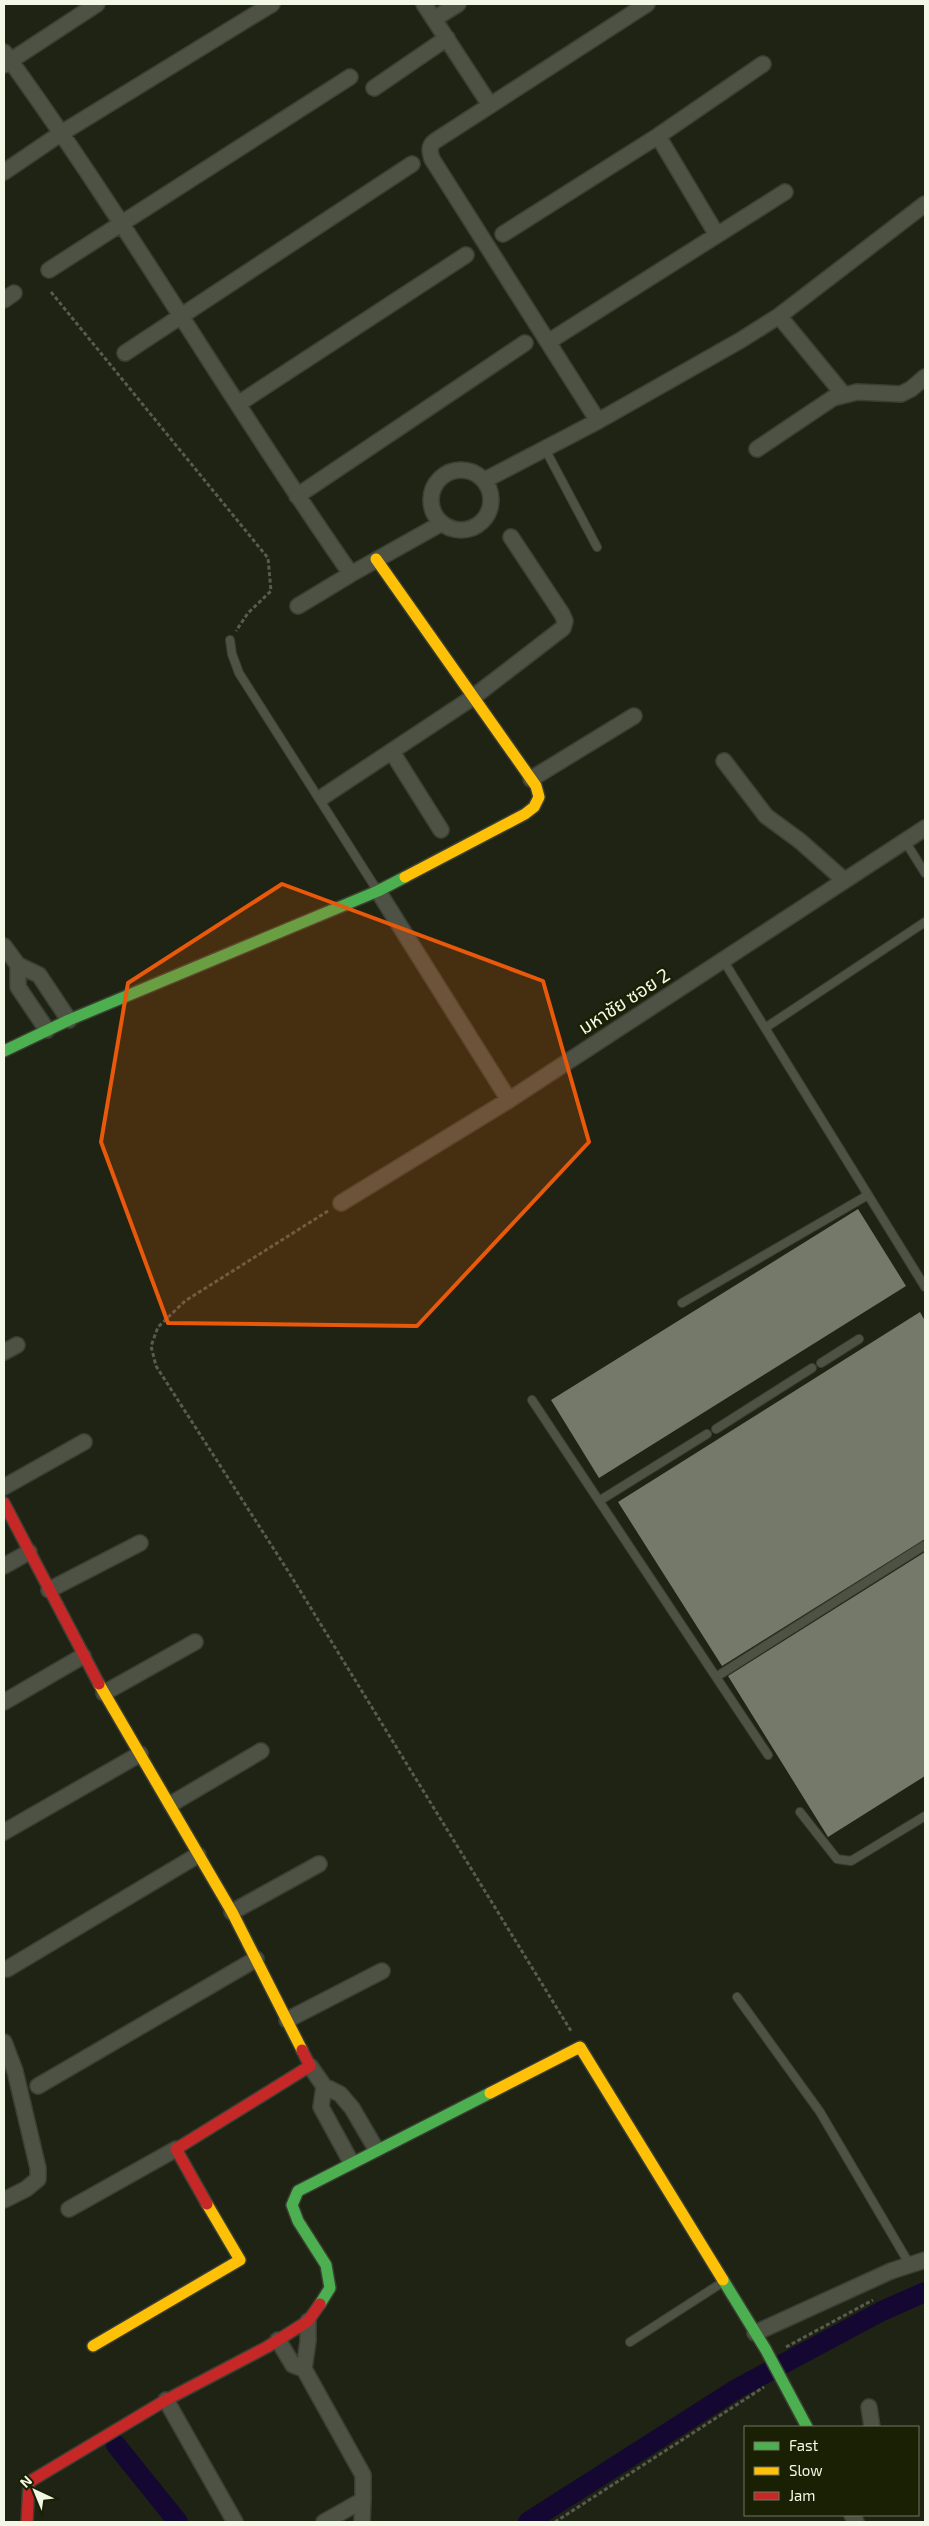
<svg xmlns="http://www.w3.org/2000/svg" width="929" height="2526" viewBox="0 0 929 2526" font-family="'Exo 2','Noto Sans Thai',sans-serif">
<rect width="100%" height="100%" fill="#1e2313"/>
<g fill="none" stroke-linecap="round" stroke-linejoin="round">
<path stroke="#140832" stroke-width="20" d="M116,2445L178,2522
M528,2522L738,2388L882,2311L925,2292"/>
</g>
<path fill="#74796a" d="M858,1209L906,1286L599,1478L551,1400Z
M920,1312L925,1321V1539L722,1666L618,1502Z
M925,1552V1776L828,1837L728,1676Z"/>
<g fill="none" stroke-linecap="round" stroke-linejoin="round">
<g stroke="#3b3f33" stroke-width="10">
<path id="lane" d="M545,449L597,547
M230,640L232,654L239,673L377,890
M905,841L925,873
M723,960L925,1287
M765,1028L925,922
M682,1303L868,1195
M821,1363L859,1339
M532,1400L716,1677L925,1545
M716,1429L812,1368
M599,1501L707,1434
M716,1677L768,1755
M800,1812L837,1859L851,1861L925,1816
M737,1997L820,2112L910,2265
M630,2342L723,2282"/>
</g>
<g stroke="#3b3f33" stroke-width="18">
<path id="street" d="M424,4L490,105
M434,19L458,4
M4,52C127,221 231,403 351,574L442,523
M4,65L97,4
M374,88L447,38
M658,136L717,235
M4,172L60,134L272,4
M503,234L658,136L763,64
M49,270L350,77
M4,300L14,293
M779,316L844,395
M548,342L785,192
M125,353L412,164
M238,404L466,255
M598,421L432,159C430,152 428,146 435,141L647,4
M757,449L833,398L857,392L901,394L911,389L925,377
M431 500a30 30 0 1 1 60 0a30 30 0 1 1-60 0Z
M485,480L598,421L741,340L779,316L925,204
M297,496L525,343
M298,606L351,574
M392,752L441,830
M724,761L766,816L800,841L844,880
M531,779L634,716
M324,796L472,698L563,628L565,621L562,614L511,537
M378,891L509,1100
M4,946L18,965L39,975L69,1020
M18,965V987L47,1030
M341,1203L509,1100L925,828
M4,1352L17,1345
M4,1487L84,1442
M4,1566L29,1552
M49,1590L140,1543
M104,1693L195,1642
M4,1702L83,1656
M171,1804L261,1751
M4,1832L140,1754
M232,1912L319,1864
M7,1969L198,1855
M287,2020L382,1971
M4,2042L15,2071L38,2168V2179L26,2189L4,2200
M310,2066L324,2086L340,2094L352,2108L376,2149
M38,2086L256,1959
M324,2086L321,2107L351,2162
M69,2209L176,2149
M308,2321V2341L304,2369L363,2475V2500L324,2522
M755,2333L891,2271L925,2260
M278,2340L293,2365L304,2369
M166,2400L235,2522
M869,2407L872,2427
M852,2515L856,2522
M362,2522L363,2500"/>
</g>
<g stroke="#3b3f33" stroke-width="14">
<path id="fast" d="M4,1051L69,1020L378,891L405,877
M723,2280L766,2350L807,2427
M320,2304L330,2288L326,2265L298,2221L292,2205L298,2191L490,2093"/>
</g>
<g stroke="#3b3f33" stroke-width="14">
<path id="slow" d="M376,559L536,786L539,797L534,807L525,814L405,877
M99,1684L232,1912L302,2050
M490,2093L580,2047L723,2280
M93,2346L240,2260L207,2204"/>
</g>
<g stroke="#3b3f33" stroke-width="14">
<path id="jam" d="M4,1503L99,1684
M207,2204L176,2149L310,2066L302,2050
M27,2522L29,2482L166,2400L267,2347L308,2321L320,2304"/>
</g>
<path stroke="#585b4f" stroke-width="3" stroke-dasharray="4 2.5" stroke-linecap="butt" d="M51,292L268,558L271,591L248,613L236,631
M328,1211L185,1301L158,1327L151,1346L156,1366L288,1571L571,2031
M786,2347L873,2300
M555,2522L764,2387"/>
<use href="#lane" stroke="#4e5245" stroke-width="8"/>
<use href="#street" stroke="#4e5245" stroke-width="15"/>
<use href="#fast" stroke="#4caf50" stroke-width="11"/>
<use href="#slow" stroke="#ffc107" stroke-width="11"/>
<use href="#jam" stroke="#c62828" stroke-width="11"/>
</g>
<path fill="#e8590c" fill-opacity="0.2" stroke="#e8590c" stroke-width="4" stroke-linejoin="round" d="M282,884L543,981L589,1142L417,1326L168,1323L101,1142L128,983Z"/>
<g text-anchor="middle" stroke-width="5" stroke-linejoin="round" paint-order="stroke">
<g font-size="19" fill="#f2f8e6" stroke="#192003">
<text transform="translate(624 1001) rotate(-33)" y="7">มหาชัย ซอย 2</text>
</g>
</g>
<rect width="929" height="2526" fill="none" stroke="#f2f8e6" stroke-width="10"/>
<rect x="744" y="2426" width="175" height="90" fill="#192003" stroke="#70765e"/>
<rect x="754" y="2442" width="25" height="8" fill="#4caf50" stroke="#70765e"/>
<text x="789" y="2451" font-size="15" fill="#f2f8e6">Fast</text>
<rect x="754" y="2467" width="25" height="8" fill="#ffc107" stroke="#70765e"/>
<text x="789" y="2476" font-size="15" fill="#f2f8e6">Slow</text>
<rect x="754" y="2492" width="25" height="8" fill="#c62828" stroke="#70765e"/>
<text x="789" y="2501" font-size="15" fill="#f2f8e6">Jam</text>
<g transform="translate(35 2491) rotate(316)" stroke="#192003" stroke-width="4" paint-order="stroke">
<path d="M0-4L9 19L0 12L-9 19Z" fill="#f2f8e6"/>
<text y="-8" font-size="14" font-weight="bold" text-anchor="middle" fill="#f2f8e6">N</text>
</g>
</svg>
